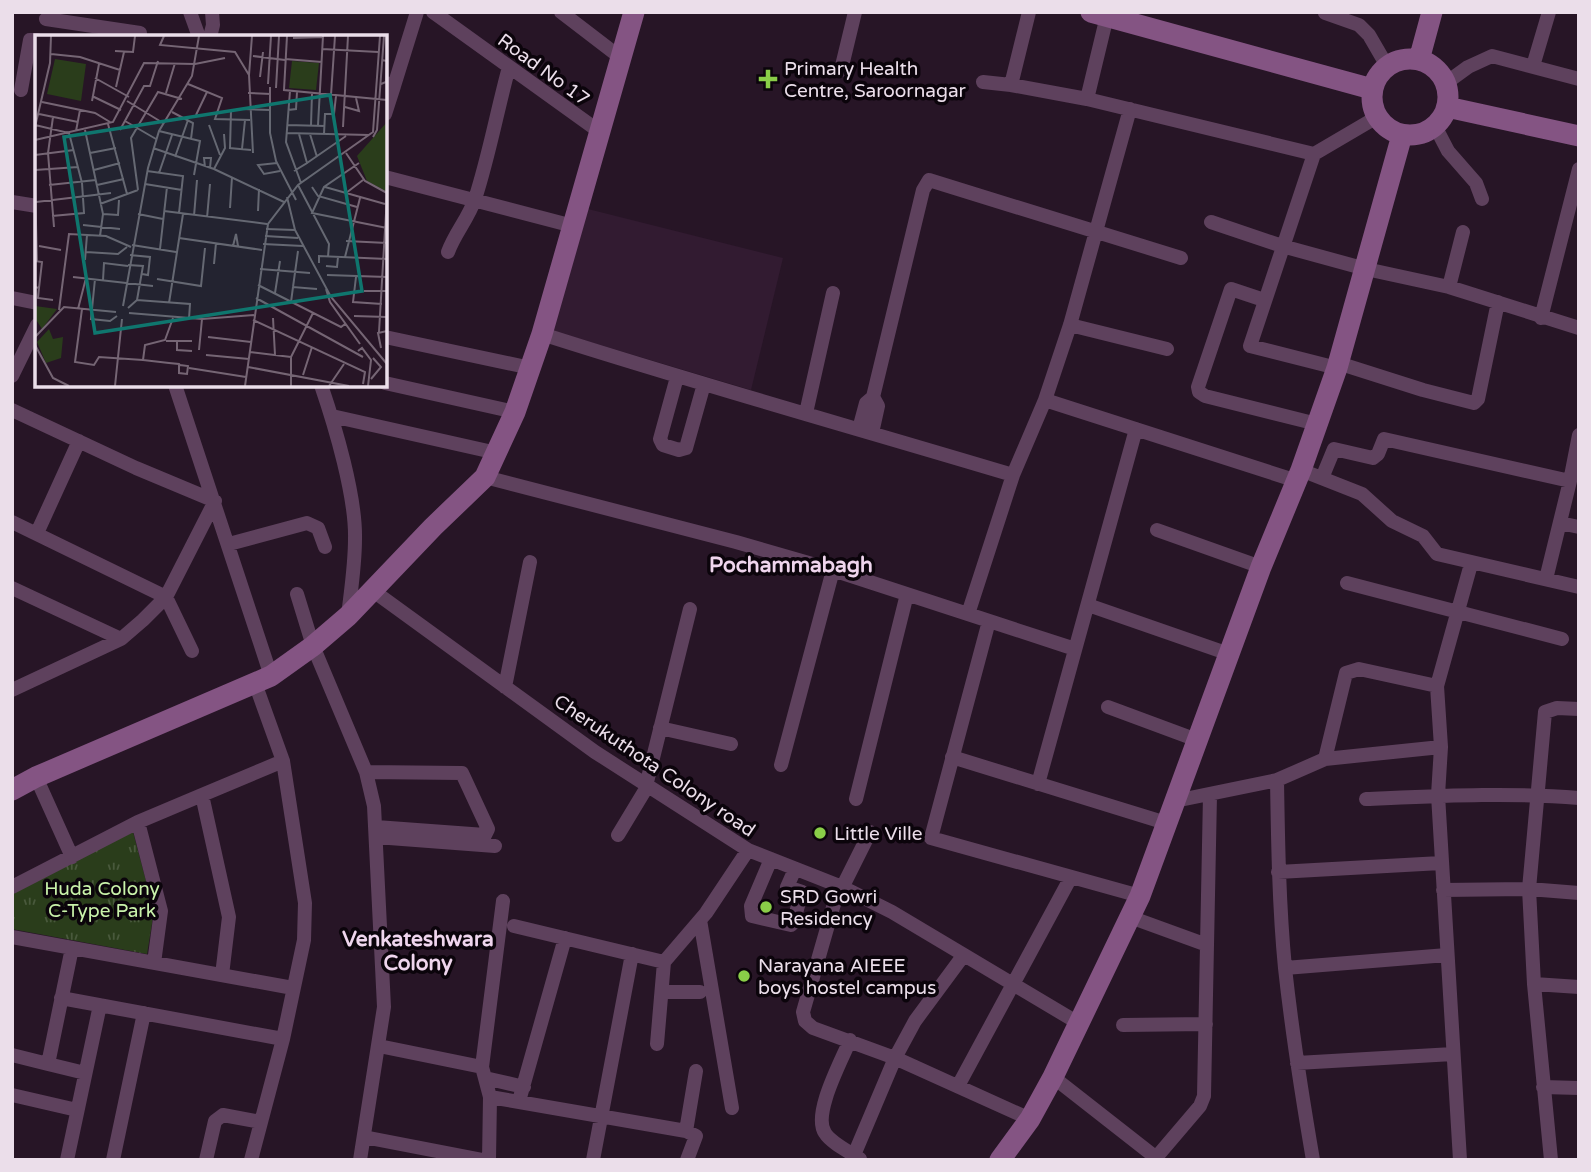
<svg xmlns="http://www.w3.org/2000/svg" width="1591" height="1172" viewBox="0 0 1591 1172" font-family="'Varela Round',sans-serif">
<defs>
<pattern id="grass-tufts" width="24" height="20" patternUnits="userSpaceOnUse" patternTransform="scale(1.75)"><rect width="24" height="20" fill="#2a3d1b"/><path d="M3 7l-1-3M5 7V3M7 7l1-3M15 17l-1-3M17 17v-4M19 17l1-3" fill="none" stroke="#49593c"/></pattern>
</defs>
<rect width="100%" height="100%" fill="#271526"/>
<path fill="#321b31" d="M588,209L783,258L751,390L553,331Z"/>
<path fill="url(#grass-tufts)" d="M133,832L154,911L147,954L12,929V891Z"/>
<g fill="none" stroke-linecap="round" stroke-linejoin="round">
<path stroke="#5e415d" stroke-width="14" d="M190,12L199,37
M433,12L600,132
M561,12L621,58
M1029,12L1011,85L1087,99L1314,154L1377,117
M1325,13L1359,25L1369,35L1387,66
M46,19L140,33
M210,37L213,25L212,12
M1533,66L1549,12
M841,70L855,12
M983,82L1011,85
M385,83L394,86L417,12
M1446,83L1468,67L1492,56L1579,79
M21,90L30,40H37
M1087,99L1107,16
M385,114L394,86
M1435,126L1448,151L1476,183L1482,199
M1314,154L1250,346L1337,368
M385,177L573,226
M12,202L37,206
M1211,222L1282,246L1366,269L1449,287L1579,328
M448,252C455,233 468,219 475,199C489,156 497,111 509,67
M1449,287L1463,232
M12,298L37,303
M1264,300L1231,289L1198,387L1199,392L1205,396L1317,424
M1541,318L1579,169
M1070,325L1167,349
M542,334C698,384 856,428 1013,475
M385,337L531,368
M1338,363L1423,390L1474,403L1478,399L1498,302
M12,376L37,325
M677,377L660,439L663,445L679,450L686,448L704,384
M385,383L515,412
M175,385L271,676
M321,385C335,426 356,496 355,539C355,565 351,590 348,616
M873,397L923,190L929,180L1181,258
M1045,400L1297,481
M12,410L136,468L215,501L166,597L143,620L121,639L12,690
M806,413L833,293
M332,416L497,453
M859,429L866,403L873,397L878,406L872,433
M1301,470L1362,494L1392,521L1423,536L1437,554L1579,587
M485,477L736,542L833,570L1075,649
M1322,478L1334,449L1373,458L1378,454L1384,439L1570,481
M12,522L166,597L192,651
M1560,523L1579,527
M1157,530L1261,567
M37,533L79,441
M229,544L307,523L318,528L325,547
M1546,579L1570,481L1579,435
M1347,583L1562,639
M12,588L121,639
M372,590L595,752L748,850L842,887L892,912L1080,1024
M297,594L313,646L366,772L374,806L384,1007L360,1160
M1088,605L1229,654
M968,614L1013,475L1045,400L1070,325L1130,109
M989,621L931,838L1140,896
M505,687L530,562
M1108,707L1197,740
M660,728L731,744
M952,757L1166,823
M1325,759L1346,673L1359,669L1437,686
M781,765L833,570
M366,772L462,773L488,829L485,835L376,827
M36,777L72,857
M1277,780C1278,843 1279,906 1285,968C1292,1032 1302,1096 1313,1160
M1038,784L1136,429
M646,786L690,609
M856,799L907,594
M1366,799C1437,796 1508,792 1579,798
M1175,801L1277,780L1325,759L1441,747
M138,822L161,911L154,963
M870,832L834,904L803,1012L805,1021L813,1028L895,1058L1030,1119
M618,835L647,787
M376,837L495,846
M771,859L751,906L752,916L791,925L793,923L802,892L787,887L795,869
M1278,872L1441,863
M12,887L138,822L202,795
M1443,890L1529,889L1579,893
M1130,917L1207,945
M700,920L732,1108
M514,926L664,962
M12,937L293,988
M1285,968L1447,955
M222,975L229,917L202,795L283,761
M1534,984L1579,987
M662,992H700
M61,998L283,1039
M1123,1025L1206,1024
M850,1040C842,1060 812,1114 825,1133C831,1143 850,1152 860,1159
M657,1044L664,962L706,913L748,850
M379,1046L482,1067
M12,1055L48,1064L72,948
M1297,1063L1453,1054
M48,1064L85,1073
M1053,1077L1159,1160
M485,1078L524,1087
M958,1086L1071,877
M1543,1087L1579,1088
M12,1095L77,1110
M490,1097L686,1131L696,1136L687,1160
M519,1101L565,938
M686,1131L696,1071
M364,1137L483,1160
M854,1155L895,1058L915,1021L963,956
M67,1160L100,1005
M113,1160L144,1013
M206,1160L215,1121L223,1115L261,1122
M251,1160L283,1039L304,940L305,903L283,761L255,683
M489,1160L490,1097L482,1067L503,901
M593,1160L632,954
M1154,1160L1200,1106L1204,1096L1210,795
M1460,1160L1438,795L1441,747L1437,686L1471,564
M1551,1160L1534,984L1529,889L1545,712L1557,708L1579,709"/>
<path stroke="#845483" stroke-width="21" d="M1091,12L1372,89
M1372 97a38 38 0 1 1 76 0a38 38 0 1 1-76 0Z
M1419,60L1432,12
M1447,107L1579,136
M12,790L36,777L271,676L313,646L348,616L433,527L485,477L515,412L542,334L634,12
M1000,1160L1030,1119L1053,1077L1140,896L1261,567L1301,470L1337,368L1402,135"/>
</g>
<g fill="#8ace48" stroke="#0b040b" stroke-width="2.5">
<path d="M764.5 68.5h7v7h7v7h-7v7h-7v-7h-7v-7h7z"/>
<circle cx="820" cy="833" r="7"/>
<circle cx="766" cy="907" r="7"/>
<circle cx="744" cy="976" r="7"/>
</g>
<g text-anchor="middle" stroke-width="7" stroke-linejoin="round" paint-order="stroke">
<g font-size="19" fill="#ebdeea" stroke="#0b040b" text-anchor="start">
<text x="784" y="75">Primary Health<tspan x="784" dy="22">Centre, Saroornagar</tspan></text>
<text x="834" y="840">Little Ville</text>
<text x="780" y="903">SRD Gowri<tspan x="780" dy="22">Residency</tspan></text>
<text x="758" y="972">Narayana AIEEE<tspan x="758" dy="22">boys hostel campus</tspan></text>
</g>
<g font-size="19" fill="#ebdeea" stroke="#0b040b">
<text transform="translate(544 69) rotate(36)" y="7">Road No 17</text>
<text transform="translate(655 765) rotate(34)" y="7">Cherukuthota Colony road</text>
</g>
<g font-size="19" fill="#c9f2aa" stroke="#0b040b">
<text x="102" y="895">Huda Colony<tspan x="102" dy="22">C-Type Park</tspan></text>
</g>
<g font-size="21" font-weight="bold" fill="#efd5ed" stroke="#0b040b">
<text x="791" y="572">Pochammabagh</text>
<text x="418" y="946">Venkateshwara<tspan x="418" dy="24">Colony</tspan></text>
</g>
</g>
<g transform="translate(35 35)">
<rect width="352" height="352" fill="#271526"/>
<path d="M257,26L284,28L281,55L254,53Z" fill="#2a3d1b"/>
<path d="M20,24L51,29L46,66L12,59ZM0,271L22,274L7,294L0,283ZM14,294L18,304L28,302L26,323L11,328L2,307Z" fill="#2a3d1b"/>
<path d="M352,87V157L332,146L322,121Z" fill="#2a3d1b"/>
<path fill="none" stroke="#756574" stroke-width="2" d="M129,1L125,10L200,17L214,40L218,118M252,1L249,55L352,65M258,3L288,2M287,14L343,17M80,16L98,17L100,1M16,19L45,22L85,35M218,21L250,25M250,24L287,27M214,40L217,1M225,42L228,17M60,43L94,62M153,49L187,63L180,84L215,85M233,49L236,1M346,49L351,47L352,26L347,25M81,52L89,17M235,52V98L241,126L261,165M241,53L244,1M255,56L251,107L266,148M131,58L140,28M213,58L236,59M296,60L300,1M57,61L86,75M57,66L64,29M92,66L128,88M7,67L60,78L75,87M310,72L324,76L321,63M208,74L235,75M253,75L261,74L262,57M137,77L158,88L156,104M4,79L43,87M161,80L172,57M18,82L13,118L19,192M90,86L121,104M73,89L92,159M0,90L34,98L47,148L49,178L17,181M174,90L185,120M252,90L290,91M276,90L277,58M283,90L288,1M0,92L15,28L16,1M308,92L313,1M50,95L68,179L65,201M85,95L109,51H115L123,26M41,96L45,75M124,96L165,106L159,140M251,98L334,100M275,99L282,122M289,99L290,79H299L301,61M338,102L342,95L349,1M0,105L78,87L109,28L160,29L190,23M118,113L179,134L249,167M194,113L216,115M195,113L196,76M207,114L210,85M55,118L81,113M311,118L330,146L352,158M0,120L39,115M140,122L153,85M242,128L223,130L229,139L245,136M272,128L311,101M324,128L289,152L277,178L352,193M170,132L169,123H176L175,133M179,134L190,113L189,99M0,135L43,132M59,135L85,128M112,136L148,141L144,178M259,136L272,128L264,99M124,138L137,100M110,149L147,155M0,150L2,226M14,150L61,145M62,150L89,144M263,150L294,209L293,222M277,152L283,161L322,172M290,152L350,169M103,155L96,103L123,57L147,64M311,158L328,145M252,162L260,195L296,262L352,329M1,167L76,158M65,169L103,155M195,173L197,142M129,176L232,189M223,176L224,154M68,179L83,180L84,165M103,179L128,184M159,181L162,145M172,183L175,149M48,190L85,194M231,194L260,195M230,201L263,203M144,203L227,215M311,206L352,208M228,209L268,211M97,210L141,217M4,211L26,215M198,211L201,199L203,211M125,214L132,152M51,217L83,219L92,212M95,220L115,222L113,240L107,239M310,222L325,163M50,225L52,200M0,226L7,227L4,253L0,252M284,228V221L352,224M179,229L181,208M93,230L108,231L102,265M291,231L302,232L303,222M225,234L275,238M292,240L352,242M38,242L118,251M321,242L318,267L347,269M60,244L56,284L75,286L82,281M122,244L166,251L170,213M68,245L69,228L93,231M223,250L306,292L310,289M258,252L263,216M4,253L3,263L18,265M291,254L295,267L325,309M329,256H352M240,258L245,226M221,263L328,322M256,267L258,252L282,254M134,268L148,179M88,271L113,133L124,96L157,41L164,1M93,273L102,265L155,269L154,284M43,274L51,243M47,274L40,327L59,330L64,322L108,325L134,328L144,329L145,330L153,331L152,339L144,338V329M24,275L34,199L71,201L96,212M94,278L167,284L219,280M319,281L352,282M238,283L240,320M218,285L330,337L328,349M344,297L352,161M0,302L29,272L81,277M173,302L216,307M131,306H157M142,307V315L157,316M0,310L18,343L34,351M346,313L343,298L352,296M164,315L167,284M323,316L327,313L336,325L333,351M215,317L256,322M171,320L214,324M108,325L110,310L130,305L138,283M213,332L314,351M154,333L211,342M268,340L277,312M336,344L346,332L338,323M80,351L87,284M210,351L233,189L263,150L338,97L345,1M256,351V322L278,278M294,351L309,329"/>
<path fill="#0f766e" fill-opacity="0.15" stroke="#0f766e" stroke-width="3.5" d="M295,60L327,256L60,298L29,102Z"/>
<rect width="352" height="352" fill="none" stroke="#ebdeea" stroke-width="3.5"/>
</g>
<rect width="1591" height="1172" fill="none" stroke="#ebdeea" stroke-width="28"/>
</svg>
